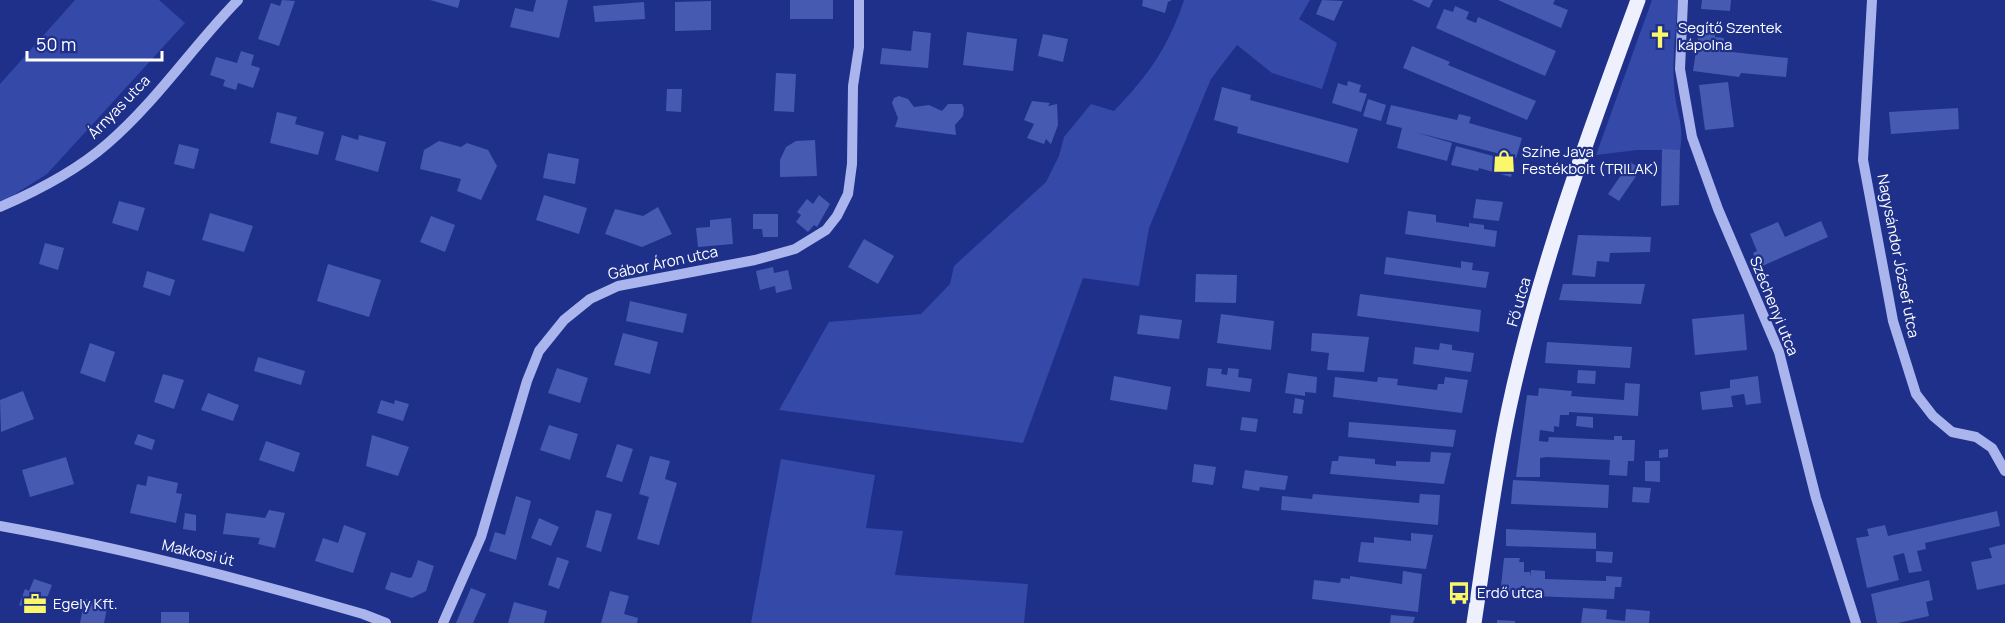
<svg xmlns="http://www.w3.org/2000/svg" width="2005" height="623" viewBox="0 0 2005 623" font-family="Manrope,sans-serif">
<rect width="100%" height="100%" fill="#1e308a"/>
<path fill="#3549a9" d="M75,0H159L185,23L47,174L9,198L0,201V84Z
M1184,0H1310L1299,19L1337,43L1322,89L1272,73L1237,45L1211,79L1149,228L1139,286L1083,278L1023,443L779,410L829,322L921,314L950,284L954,266L1046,182L1059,156L1064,137L1091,104L1114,111C1148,76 1169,46 1184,0Z
M1652,0H1678C1676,28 1672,57 1674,85C1675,111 1685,123 1680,150H1637L1596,155Z
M781,459L875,475L866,528L903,531L895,575L1028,584L1024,623H751Z"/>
<path fill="#465ab2" d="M282,0L295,1L279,46L258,39L271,3L280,6Z
M430,0H460L458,8Z
M536,0H568L559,38L510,27L515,8L533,12Z
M790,0H833V19H790Z
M1143,0H1172L1168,2L1165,13L1142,6Z
M1322,0L1343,1L1334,21L1316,14Z
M1412,0H1433L1429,8Z
M1498,0H1555L1553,4L1568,10L1561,28Z
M1702,0H1731L1730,11L1701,9Z
M711,1V30L675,31V2Z
M644,2L645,19L595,22L593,6Z
M1455,6L1469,12L1466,19L1476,23L1478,17L1556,51L1545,76L1436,28L1444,9L1453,12Z
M1659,30L1666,34L1664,43L1654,40Z
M913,31L931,33L928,68L880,64L882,48L911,51Z
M1699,31L1715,33V37L1724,38L1723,51L1788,58L1786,77L1741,73L1739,77L1693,71Z
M967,32L1017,39L1013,71L963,65Z
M1043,34L1068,39L1063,62L1038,56Z
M1412,46L1450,62L1448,65L1536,101L1527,120L1403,68Z
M241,51L254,55L251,65L260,68L253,88L238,83L236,90L223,86L225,80L210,75L216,57L237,63Z
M776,73L796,74L794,112L774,111Z
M1348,81L1361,85L1359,92L1367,94L1361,112L1332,103L1338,83L1347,86Z
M1728,82L1734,127L1705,130L1699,85Z
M1222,87L1251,95L1250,100L1358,129L1348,163L1237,133L1238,127L1214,120Z
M667,89H682L681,112L666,111Z
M899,96L908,99L914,107L929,105L942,111L948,104H962L964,108L963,116L955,125L956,135L895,127L898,118L892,103L894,98Z
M1368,99L1386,105L1381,121L1363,116Z
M1032,101L1050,103L1048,106L1057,104L1058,125L1051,144L1046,139L1044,144L1027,138L1034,124L1024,120Z
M1391,105L1457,120L1459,114L1471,117L1469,123L1522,138L1516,158L1415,132L1452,143L1447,161L1397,148L1402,128L1386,124Z
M1958,108L1959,129L1891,134L1889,112Z
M277,112L297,117L295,124L324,132L318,155L270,143Z
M342,135L358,140L359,135L386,142L378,172L335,160Z
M815,140L817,176L780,177V160L786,147L796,141Z
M439,141L461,147L467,143L488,150L497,166L481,200L457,191L461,179L420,169L424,150Z
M179,144L199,149L194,169L174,164Z
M1456,146L1515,162L1511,177L1479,168L1478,171L1451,165Z
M1662,149L1680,150L1679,205L1661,206Z
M548,153L579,159L575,184L543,178Z
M1630,162L1641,169L1619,201L1608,194Z
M544,195L587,208L579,234L536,220Z
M819,195L830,204L817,227L814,225L808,232L796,222L801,215L797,212L807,199L813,204Z
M1476,199L1503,202L1499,221L1473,218Z
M119,201L145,208L138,231L112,223Z
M658,207L672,234L642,247L605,234L615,209L643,216Z
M1408,211L1436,215V222L1469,227V223L1484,225V229L1497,231L1495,247L1405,234Z
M210,213L253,226L244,252L202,240Z
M753,214H778V237H763L762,229H753Z
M431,216L455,225L445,252L420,242Z
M731,218L733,244L698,247L696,228L710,227V220Z
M1821,221L1828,237L1760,267L1753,253L1757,251L1750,234L1778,222L1785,237Z
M1578,235L1651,237L1650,252L1610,253L1609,262L1597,261L1595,277L1572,275Z
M864,239L894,256L878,284L848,267Z
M45,243L64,248L58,270L39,264Z
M1386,257L1461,268V261L1473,263L1472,270L1489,272L1486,288L1384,274Z
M328,264L381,280L369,317L317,301Z
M773,267L774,273L788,270L792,289L776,293L775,286L760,290L756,271Z
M147,271L175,280L170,296L143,287Z
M1196,274L1237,275L1236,303L1195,302Z
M1563,284H1645L1641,304L1559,300Z
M1360,294L1481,310L1479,332L1357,316Z
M630,301L687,314L683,333L626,321Z
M1221,314L1274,321L1271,350L1217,343Z
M1744,314L1747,350L1695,355L1692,319Z
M1140,315L1182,320L1179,339L1137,334Z
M623,333L658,342L650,374L614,365Z
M1312,333L1369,337L1364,372L1327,370L1329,353L1311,351Z
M1547,342L1632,347L1630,368L1545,363Z
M90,343L115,352L105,382L80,373Z
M1440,343L1452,345V350L1474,353L1471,372L1413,364L1415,347L1439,350Z
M258,357L305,371L301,385L254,371Z
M557,368L588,378L580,403L548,393Z
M1208,368L1222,369L1221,374L1227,375L1228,368L1239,369L1238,377L1252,379L1250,392L1206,386Z
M1578,370L1596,371L1595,384L1577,383Z
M1288,373L1317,377L1316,393L1305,392V396L1285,393Z
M163,374L184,380L174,409L154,402Z
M1114,376L1171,387L1167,410L1110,400Z
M1758,376L1761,403L1746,405L1744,394L1731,396L1733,407L1702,410L1700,392L1730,388V380Z
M1335,377L1377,382L1378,377L1398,379L1397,385L1437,390L1438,384H1444L1445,377L1468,380L1462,413L1333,397Z
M1625,383L1640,384L1638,416L1569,412V415H1560L1559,427L1554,426V432L1540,430L1539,441L1548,442L1549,437L1614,440V436H1622V440H1635L1634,461H1628L1627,476L1609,475L1610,460L1547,457L1540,458V477H1516L1527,395L1538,396L1539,388L1572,391L1571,396L1624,400Z
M23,391L34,419L1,432L0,400Z
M208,393L239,405L233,421L201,410Z
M1295,398L1304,400L1302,414L1293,413Z
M381,400L394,404L395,400L409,404L403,421L377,413Z
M1577,416L1593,417V428L1576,426Z
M1242,417L1258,419L1256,432L1240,430Z
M1349,422L1456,430L1453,447L1348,437Z
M549,425L578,434L570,460L540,450Z
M138,434L155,440L152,450L134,444Z
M372,435L409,447L398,476L366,466Z
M266,441L300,453L294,472L259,460Z
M617,444L633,449L622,482L606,477Z
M1668,449V457L1659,458V450Z
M1431,452L1451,453L1444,484L1330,474L1332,461H1338L1339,456L1375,459V464L1396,466V461L1430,462Z
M650,456L670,461L665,479L677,483L659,545L637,539L649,497L639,494Z
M66,457L74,484L30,497L22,470Z
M1645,461H1660V482L1645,481Z
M1194,464L1216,467L1213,485L1192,482Z
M1245,470L1288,476L1285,490L1260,487L1259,491L1242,488Z
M148,476L178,483L176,493L182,494L176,523L130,513L137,484L146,486Z
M1513,480L1609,485L1608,508L1511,504Z
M1633,487L1651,488L1649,503L1632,502Z
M1313,494L1419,503L1420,494L1440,495L1438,525L1281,510L1282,496L1312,499Z
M516,496L531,501L516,560L489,551L495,532L505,535Z
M269,510L285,513L275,548L258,544L260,538L223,534L226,513L265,518Z
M596,510L612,514L601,552L586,547Z
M1997,511L2000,526L1925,543L1926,549L1917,551L1922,571L1909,573L1904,553L1893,556L1899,580L1867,588L1856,538L1869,536L1867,529L1885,525L1888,536Z
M185,513L196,515V531L183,529Z
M539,518L559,527L551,546L531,538Z
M344,525L366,533L353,573L315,561L323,538L338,543Z
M1506,529L1596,533V549L1506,546Z
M1411,533L1433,535L1426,569L1358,562L1361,542L1374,543V537L1411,541Z
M2005,544V584L1977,590L1971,562L1992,558L1989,548Z
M1596,551L1613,552L1612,563L1596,562Z
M557,557L569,561L559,589L548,585Z
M1504,558H1520L1519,562H1524V572H1530V578L1531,570L1545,571V579L1606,581V576L1622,577L1621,587H1615L1614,599L1500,595Z
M418,560L434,566L426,591L412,598L385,589L391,572L409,578L412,577Z
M1403,571L1422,574L1418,612L1312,599L1314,580L1340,583L1341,578L1350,579V576L1402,584Z
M34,579L52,585L41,613L19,605L25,589L29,591Z
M1929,580L1933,600L1926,602L1929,616L1898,623H1877L1871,594Z
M471,588L486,594L473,623H456Z
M610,591L629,596L624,614L638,618L637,623H601Z
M85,599L108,604L104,623H80Z
M514,602L547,611L544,623H508Z
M1583,608L1607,610L1606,619L1625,621L1626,609L1650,611L1649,623H1581Z
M161,612H189V623H161Z
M1391,615L1415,617L1413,623H1390Z
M1497,620L1515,621V623H1497Z"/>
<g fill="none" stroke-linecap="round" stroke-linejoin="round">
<path stroke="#a9b5ec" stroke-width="10" d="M1683,0L1680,69L1692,137L1718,209L1779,352L1816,498L1856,623
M1872,0L1863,160L1893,321L1916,394L1933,416L1952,432L1976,437L1992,448L2005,471
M0,207C37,191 76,171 107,144C156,102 193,46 238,0
M0,526C123,548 243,579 363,614L386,623
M443,623L481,537L527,381L539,351L564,320L590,299L618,286L755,260L795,249L826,230L837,216L848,194L852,164L853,86L859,47V0"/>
<path stroke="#eef0fe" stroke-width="15" d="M1474,623C1485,551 1494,478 1509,408C1539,268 1589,133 1638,0"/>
</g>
<defs>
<g id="church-bare" transform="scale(1.8)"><path d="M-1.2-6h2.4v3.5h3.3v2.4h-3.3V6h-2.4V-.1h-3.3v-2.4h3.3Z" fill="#faf869" stroke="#1e308a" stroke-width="2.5" paint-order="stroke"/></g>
<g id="shop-bare" transform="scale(1.8)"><path d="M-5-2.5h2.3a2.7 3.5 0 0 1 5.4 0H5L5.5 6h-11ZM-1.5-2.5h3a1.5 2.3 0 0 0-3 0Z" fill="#faf869" stroke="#1e308a" stroke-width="2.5" paint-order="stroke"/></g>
<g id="bus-bare" transform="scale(1.8)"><path d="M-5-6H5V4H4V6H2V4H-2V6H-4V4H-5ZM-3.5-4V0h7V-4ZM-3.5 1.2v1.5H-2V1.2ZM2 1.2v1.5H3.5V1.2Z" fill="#faf869" stroke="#1e308a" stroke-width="2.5" paint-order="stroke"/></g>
<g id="office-bare" transform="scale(1.8)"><path d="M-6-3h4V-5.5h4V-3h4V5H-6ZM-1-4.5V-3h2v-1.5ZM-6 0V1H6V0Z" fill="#faf869" stroke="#1e308a" stroke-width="2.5" paint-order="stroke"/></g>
</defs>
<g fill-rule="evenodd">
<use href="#church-bare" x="1660" y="37"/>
<use href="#shop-bare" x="1504" y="161"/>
<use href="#bus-bare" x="1459" y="593"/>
<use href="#office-bare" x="35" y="604"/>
</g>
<g text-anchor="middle" stroke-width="4.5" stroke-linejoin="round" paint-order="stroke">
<g font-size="15" fill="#fff" stroke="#1e308a" text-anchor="start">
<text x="1678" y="33">Segítő Szentek<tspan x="1678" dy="17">kápolna</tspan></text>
<text x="1522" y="157">Színe Java<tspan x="1522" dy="17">Festékbolt (TRILAK)</tspan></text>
<text x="1477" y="598">Erdő utca</text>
<text x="53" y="609">Egely Kft.</text>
</g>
<g font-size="15" fill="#fff" stroke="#1e308a">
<text transform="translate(119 107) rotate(-46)" y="5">Árnyas utca</text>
<text transform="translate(1898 256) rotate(79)" y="5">Nagysándor József utca</text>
<text transform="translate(663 263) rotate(-12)" y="5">Gábor Áron utca</text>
<text transform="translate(1519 302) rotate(-74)" y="5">Fő utca</text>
<text transform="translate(1774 306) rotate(68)" y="5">Széchenyi utca</text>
<text transform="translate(198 553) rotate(13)" y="5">Makkosi út</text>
</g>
</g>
<path d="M27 51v9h135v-9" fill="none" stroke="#ffffff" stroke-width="3"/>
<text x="36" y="51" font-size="18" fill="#ffffff" stroke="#1e308a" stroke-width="4.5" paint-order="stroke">50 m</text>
</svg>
